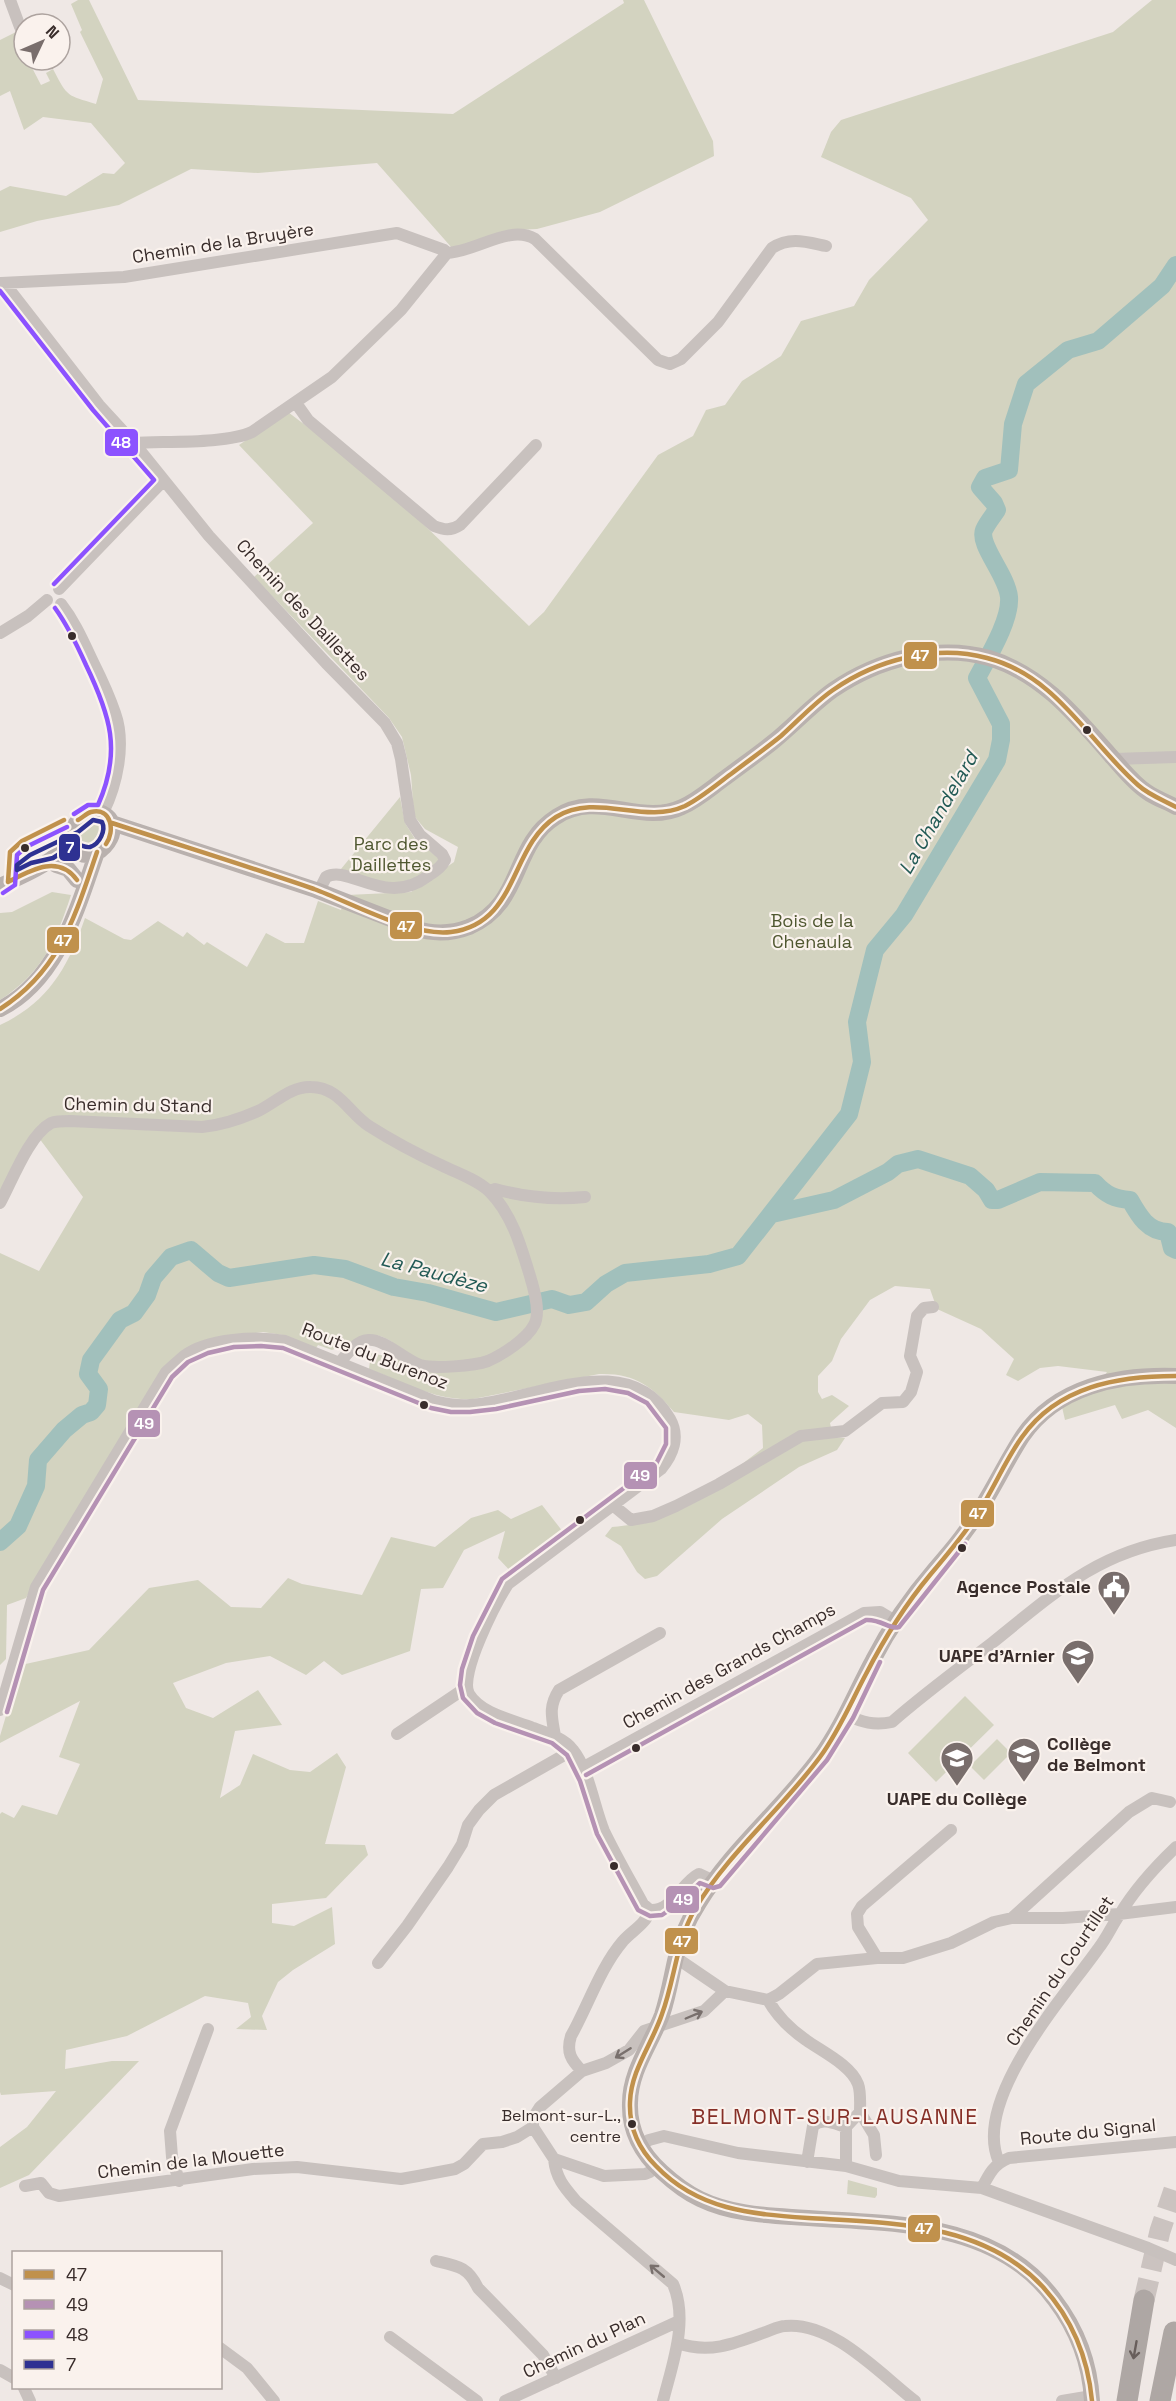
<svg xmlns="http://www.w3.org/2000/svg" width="1176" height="2401" viewBox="0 0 1176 2401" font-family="'Space Grotesk',sans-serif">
<rect width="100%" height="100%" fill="#efe8e5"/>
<path fill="#d3d3c0" d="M78,0H89L138,100L453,114L624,3L623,0H644L713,141L714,156L600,212L537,229L516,230L452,248L377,163L258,173L191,169L119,205L37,221L0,232V191L10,186L66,196L103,173L114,174L125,163L91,123L43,117L24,130L10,91L0,96V40L18,31C18,41 24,49 24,60H28L41,85L50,81L46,73L53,69C68,98 67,95 96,104L103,79L80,32L82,30L71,4Z
M1152,0H1176V1428L1148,1410L1122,1419L1115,1405L1065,1420L1062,1407L1092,1393L1107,1372L1058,1366L1040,1368L1018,1381L1006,1375L1014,1359L981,1329L937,1309L930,1289L895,1286L870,1300L841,1339L832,1361L818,1376V1392L822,1399L832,1395L849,1406L830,1423L833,1437L845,1438L837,1450L799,1467L722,1519L657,1576L645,1579L637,1572L621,1546L605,1536L612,1527C675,1523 715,1484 763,1448L762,1425L748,1414L729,1420L674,1412C652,1386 635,1373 599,1374L473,1399C436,1401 403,1382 369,1369L371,1353L398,1359L401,1349C372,1323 361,1339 332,1350L318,1345L316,1348L283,1335L263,1332L215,1338L178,1354L65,1529L26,1598L7,1605L6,1659L0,1665V1253L39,1271L83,1197L36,1134L0,1193V1025C49,1002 68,967 85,918L124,939L131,940L158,921L183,937L187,932L204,945L207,942L247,967L266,933L285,943H304L318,901L341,910L347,895L411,892L454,862L458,847L425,829L414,816L411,775L402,737L389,718L254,577L313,523L239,445L288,412L356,464L420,521L529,626L544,612L658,455L693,436L706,410L725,405L742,381L781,356L801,321L854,306L869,280L928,220L911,198L821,157L831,132L841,120L1113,32Z
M400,797L405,823L415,839L441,860L428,874L389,886L341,869Z
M92,820H99L104,825V832L92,845H84L80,841L79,834Z
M52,892L71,895C56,941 42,973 0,1000V913L12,912Z
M542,1505L567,1537L512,1573L498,1558L505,1531L464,1550L443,1588L421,1589L410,1651L342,1675L324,1661L306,1675L270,1656L226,1663L173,1683L186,1708L213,1718L258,1690L282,1725L235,1731L220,1798L240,1785L253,1754L290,1770L310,1772L337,1753L346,1767L325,1844L365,1845L368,1855L326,1898L272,1904V1923L294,1926L332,1907L335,1944L293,1970L278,1982L262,2016L267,2030L236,2029L251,2017L248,2003L205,1996L127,2036L66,2050L65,2069L112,2061H139L29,2175L0,2188V2147L27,2127L56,2091L1,2095L0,2092V1814L2,1812L14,1818L22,1805L57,1815L80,1764L59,1757L80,1701L0,1743V1736L21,1665L89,1650L149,1588L198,1580L231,1607L261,1608L288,1578L302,1584L362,1595L391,1537L435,1547L471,1518L498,1510L511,1519Z
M965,1696L994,1725L936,1782L908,1753Z
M997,1739L1011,1753L984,1780L970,1766Z
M848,2180L877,2188V2195L875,2198L847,2194Z"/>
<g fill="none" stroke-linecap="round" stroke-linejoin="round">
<path stroke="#a1c0bc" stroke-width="18" d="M772,1214L834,1200L888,1172L898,1164L918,1159L970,1176L986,1190L992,1200H998L1040,1182L1095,1183C1106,1195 1115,1199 1130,1200C1139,1216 1148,1232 1168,1232L1172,1248L1176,1250
M0,1542L18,1526L36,1486L38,1460L64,1430L82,1415L91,1412L97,1405L99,1389L88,1374L91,1360L120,1320L134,1313L147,1295L153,1278L171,1257L191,1250L218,1273L229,1278L314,1265L345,1269L394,1287L428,1293L496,1312L552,1299L569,1305L586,1302L606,1284L625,1273L709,1264L738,1256L849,1114L862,1062L857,1022L875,950L904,915L997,760L1001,740V724L977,678C988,657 1011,620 1009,597C1007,575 978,545 984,530C987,523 993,516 997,510L994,503L980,487L985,478L1009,470L1013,424L1026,384L1068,350L1098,341L1162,286L1176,265"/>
<path stroke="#cbc3c0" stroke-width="21" stroke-dasharray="21 10" stroke-linecap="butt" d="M1144,2300L1160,2231L1176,2184"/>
<path stroke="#c8c1be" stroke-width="12" d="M10,0L20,27
M447,253C475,252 510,224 535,239L658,360L670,364L681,359L718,322L772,248C790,236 807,242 826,246
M1,283L124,277L397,233L444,250L447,253
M5,284L99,405L134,443L209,536L326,663L385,723L397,743L401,759L410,820L420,835L442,854L445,860C441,868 435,871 428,876C386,908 349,864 326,877L319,891
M296,403L308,420L434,526C444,530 451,531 460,525L536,445
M134,443C164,441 227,444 252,432L332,377L401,310L447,253
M59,589L164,480
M61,604C75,622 83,641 93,662C101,678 109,695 115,713C126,744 117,784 103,813
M0,633L28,616L47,600
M1114,759L1176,757
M490,1192L495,1189C524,1197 555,1200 585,1197
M0,1203C12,1181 29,1135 51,1123C56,1121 64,1121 70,1121L202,1127C222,1125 240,1119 258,1111C275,1103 291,1086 311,1087C339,1087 349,1113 369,1126C394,1142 419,1155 445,1167C460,1174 477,1180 489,1191C512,1214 521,1246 530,1276C534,1289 541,1313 534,1325C527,1339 502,1355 488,1361C474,1366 434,1369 420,1365C405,1360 383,1338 368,1340C356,1341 347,1354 340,1362
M614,1506L631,1520L653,1516L676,1506L719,1484L801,1436L845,1431L882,1403L903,1402L911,1392L917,1372L910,1356L917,1316L924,1308L933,1307
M0,1710L36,1587L166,1372C172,1367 178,1361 184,1356C208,1338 257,1336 285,1341L434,1401C446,1404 458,1406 470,1405C534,1401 628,1346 670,1419C680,1437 673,1455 661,1469L508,1584C497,1601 458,1675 469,1694C481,1714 513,1720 533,1728C547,1733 564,1738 573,1750C589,1770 594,1807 604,1831C616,1856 630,1880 643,1904L650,1910
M846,1715C862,1722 874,1726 892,1722C924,1694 958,1669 992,1643C1052,1595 1097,1552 1176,1540
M397,1734L467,1687
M555,1736C552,1718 548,1707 559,1690L660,1633
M582,1768L864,1613L880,1612L895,1621
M650,1910C672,1912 682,1882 699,1874L714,1881
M1012,1918L1129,1812L1152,1798L1170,1802
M675,1957L725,1991L768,2000L779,1994L817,1964L877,1958H903L951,1943L994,1922L1012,1918H1063L1119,1914L1176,1907
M877,1958L858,1927L857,1914L862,1906L951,1830
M378,1963L407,1926L448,1867L462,1844L468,1825L479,1810L494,1795L573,1750
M768,2000C777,2016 790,2029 806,2040C821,2051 851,2065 858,2084C861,2092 860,2104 860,2112
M582,2071C571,2060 566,2052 571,2036C588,2006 600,1968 623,1941C633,1930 646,1924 650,1910
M639,2146L649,2140L664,2136L738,2153L846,2166L899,2181L982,2188L1148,2248L1176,2260
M554,2159C556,2178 564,2187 576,2201L673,2284C689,2321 672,2365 663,2401
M807,2162L813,2126C822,2117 835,2124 846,2127
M999,2162C971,2100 1064,1997 1098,1949C1107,1938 1112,1925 1120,1914C1135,1889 1155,1867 1176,1847
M846,2166V2127L860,2112L874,2135L876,2155
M650,2172L645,2174L604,2176L554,2159L533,2127V2118L540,2107L582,2071L606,2063L629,2050L644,2031L704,2011L725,1991
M179,2181L172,2157L170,2131L208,2029
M25,2186L41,2183L49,2193L59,2196L253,2169L297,2167L401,2179L418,2176L455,2169L464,2164L483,2144L502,2142L517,2137L533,2127
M982,2188C989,2174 994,2164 1009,2158L1176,2142
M436,2261C458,2266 468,2267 478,2288L543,2355L556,2378
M0,2278L14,2285
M390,2337L477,2401
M678,2343C708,2354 734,2344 763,2333C770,2331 778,2326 785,2326C832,2321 880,2374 915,2401
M220,2348L247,2368L274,2401
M0,2370L14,2378
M24,2388L30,2401
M505,2401L679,2321
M1062,2401L1092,2396"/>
<path stroke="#b9b1ae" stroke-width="16" d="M96,811C135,821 96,872 74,849C61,834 81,813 96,811Z
M112,823L316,890L414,928C432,934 451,934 469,927C524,904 511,845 556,817C598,789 640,827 682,807C698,800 711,788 725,778C741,766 758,754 773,742C794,725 812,705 833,690C877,660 936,643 989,658C1042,674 1076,716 1111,756C1122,768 1133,783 1147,792C1155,798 1167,802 1176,807
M56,865L68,869L77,880
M0,886C24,875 55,863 70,840
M0,1009C58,980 77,909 97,852
M1092,2401C1090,2363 1077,2329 1054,2299C994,2217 883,2224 792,2217C761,2215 729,2213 700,2199C685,2192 674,2183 662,2172C641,2153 629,2131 630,2103C630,2071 651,2044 662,2015C668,1997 671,1979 675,1961C679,1941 688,1920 699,1903C732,1848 783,1808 820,1757C842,1727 855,1693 873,1660C890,1627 911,1597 935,1569C945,1557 956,1545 965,1532C987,1503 1002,1468 1022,1437C1056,1386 1119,1374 1176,1376"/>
<path stroke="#aea7a4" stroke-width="21" d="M1127,2401L1144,2300
M1160,2401L1174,2332"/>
<g stroke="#faf2ed" stroke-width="9">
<path id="bus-1" d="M78,820C82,818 87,813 91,812C112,807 115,832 106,844
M112,823C179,845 247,866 314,889C352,903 412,937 451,932C519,923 509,847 556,817C597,792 643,825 685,806C701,798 716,785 731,774C748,761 765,749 781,736C798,721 814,703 833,690C876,660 935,644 987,658C1057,676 1088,741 1138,785C1149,795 1163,800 1176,807
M8,882L10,852L22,841L64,820
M8,882C31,870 58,854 77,880
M0,1009C60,971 75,916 97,852
M1092,2401C1088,2358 1073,2320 1043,2287C983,2222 890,2223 808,2218C751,2214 698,2210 656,2166C639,2149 629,2127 630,2102C631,2070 652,2044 662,2014C675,1979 676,1942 695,1909C729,1852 781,1810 820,1757C839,1731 851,1702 866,1674C884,1639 905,1605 930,1575C947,1555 964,1535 978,1513C994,1488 1005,1461 1022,1437C1058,1386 1118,1376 1176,1376"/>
</g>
<g stroke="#faf2ed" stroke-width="9">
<path id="bus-2" d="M7,1712L43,1590L172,1377L188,1362L208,1353L234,1347L261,1346L283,1348L431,1408L451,1412H470L496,1409L579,1391L605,1389L628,1393L647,1403L666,1428V1444L656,1464L502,1579L473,1636L462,1669L460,1685L463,1698L477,1713L495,1723L552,1743L567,1755L580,1781L597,1834L638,1910L650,1916L662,1915L678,1904L700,1883L713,1888L720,1886L827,1760L853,1718L880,1662
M586,1775L866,1620C882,1619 889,1630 899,1627L965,1544"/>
</g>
<g stroke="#faf2ed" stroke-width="9">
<path id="bus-3" d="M0,291L93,410L154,480L54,584
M55,608C68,626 77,645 86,665C110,715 122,751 98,805H88L74,814
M3,893L15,885L17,855L26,847L67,827"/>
</g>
<g stroke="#faf2ed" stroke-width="9">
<path id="bus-4" d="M93,820L102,822C106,830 100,844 90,847C85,848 80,844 75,844L53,858L31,863L17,870V865L30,855L78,832Z"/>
</g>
<use href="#bus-1" stroke="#c0914c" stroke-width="4.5"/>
<use href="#bus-2" stroke="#b592b4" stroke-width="4.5"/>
<use href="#bus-3" stroke="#8c52ff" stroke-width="4.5"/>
<use href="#bus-4" stroke="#2e3192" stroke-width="4.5"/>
</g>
<defs><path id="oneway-shaft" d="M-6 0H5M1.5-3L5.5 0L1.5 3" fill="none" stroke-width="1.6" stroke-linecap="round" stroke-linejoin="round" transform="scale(1.5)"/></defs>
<g stroke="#79706d">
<use href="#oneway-shaft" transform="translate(694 2015) rotate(-23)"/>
<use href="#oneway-shaft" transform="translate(623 2053) rotate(148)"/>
<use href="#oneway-shaft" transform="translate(657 2271) rotate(-140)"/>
</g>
<use stroke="#685e5b" href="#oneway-shaft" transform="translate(1135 2350) rotate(100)"/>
<defs>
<g id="civic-pin" transform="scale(1.725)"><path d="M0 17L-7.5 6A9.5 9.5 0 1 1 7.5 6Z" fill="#796e6c" stroke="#faf2ed"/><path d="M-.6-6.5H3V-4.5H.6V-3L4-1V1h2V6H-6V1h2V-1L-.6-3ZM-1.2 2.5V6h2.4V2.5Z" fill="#fff"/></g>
<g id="school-pin" transform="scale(1.725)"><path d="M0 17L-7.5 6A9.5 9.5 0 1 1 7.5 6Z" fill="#796e6c" stroke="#faf2ed"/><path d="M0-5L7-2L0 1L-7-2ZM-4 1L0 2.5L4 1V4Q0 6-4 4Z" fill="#fff"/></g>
</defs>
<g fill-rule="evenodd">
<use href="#civic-pin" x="1114" y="1587"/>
<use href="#school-pin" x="1078" y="1656"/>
<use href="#school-pin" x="1024" y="1754"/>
<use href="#school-pin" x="957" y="1758"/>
</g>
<g fill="#392d2b" stroke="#faf2ed" stroke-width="2">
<circle cx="72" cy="636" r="5"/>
<circle cx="1087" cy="730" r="5"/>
<circle cx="25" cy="848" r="5"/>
<circle cx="424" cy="1405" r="5"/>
<circle cx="580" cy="1520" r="5"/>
<circle cx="962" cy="1548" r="5"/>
<circle cx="636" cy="1748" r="5"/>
<circle cx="614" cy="1866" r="5"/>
<circle cx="632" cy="2124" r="5"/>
</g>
<g text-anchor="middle" stroke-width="4.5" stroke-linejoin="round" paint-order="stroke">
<g font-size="16" fill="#392d2b" stroke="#faf2ed" text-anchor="end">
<text x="621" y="2121">Belmont-sur-L.,<tspan x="621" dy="21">centre</tspan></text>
</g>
<g font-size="18" fill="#392d2b" stroke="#faf2ed">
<text transform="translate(223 243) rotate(-9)" y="6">Chemin de la Bruyère</text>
<text transform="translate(303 610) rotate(47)" y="6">Chemin des Daillettes</text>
<text transform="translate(138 1105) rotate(1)" y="6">Chemin du Stand</text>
<text transform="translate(375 1356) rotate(21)" y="6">Route du Burenoz</text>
<text transform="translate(729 1666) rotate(-29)" y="6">Chemin des Grands Champs</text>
<text transform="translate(1060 1971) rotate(-56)" y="6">Chemin du Courtillet</text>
<text transform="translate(1088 2132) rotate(-6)" y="6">Route du Signal</text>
<text transform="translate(191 2161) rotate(-7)" y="6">Chemin de la Mouette</text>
<text transform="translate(584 2345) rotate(-25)" y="6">Chemin du Plan</text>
</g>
<g font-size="18" fill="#4f5730" stroke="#faf2ed">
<text x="391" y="850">Parc des<tspan x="391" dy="21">Daillettes</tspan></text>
<text x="812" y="927">Bois de la<tspan x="812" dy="21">Chenaula</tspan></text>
</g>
<g font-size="18" font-weight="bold" fill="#392d2b" stroke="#faf2ed" text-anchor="end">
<text x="1091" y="1593">Agence Postale</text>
<text x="1055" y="1662">UAPE d'Arnier</text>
<text x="1047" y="1750" text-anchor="start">Collège<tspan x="1047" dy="21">de Belmont</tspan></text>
<text x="957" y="1805" text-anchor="middle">UAPE du Collège</text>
</g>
<g font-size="20" font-style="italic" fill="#225a55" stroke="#faf2ed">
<text transform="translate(938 813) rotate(-60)" y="7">La Chandelard</text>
<text transform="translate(434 1272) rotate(15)" y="7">La Paudèze</text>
</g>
<g font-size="21" letter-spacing="1.5" fill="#862f27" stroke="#faf2ed">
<text x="835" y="2124">BELMONT-SUR-LAUSANNE</text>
</g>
</g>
<g stroke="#faf2ed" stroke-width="2">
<rect x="104" y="428" width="35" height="29" rx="6" fill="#8c52ff"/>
<rect x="903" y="641" width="35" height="29" rx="6" fill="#c0914c"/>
<rect x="58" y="833" width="23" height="29" rx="6" fill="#2e3192"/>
<rect x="389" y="911" width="34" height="29" rx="6" fill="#c0914c"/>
<rect x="46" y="926" width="34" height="28" rx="6" fill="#c0914c"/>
<rect x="127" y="1409" width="34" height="29" rx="6" fill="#b592b4"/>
<rect x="623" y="1461" width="35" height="29" rx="6" fill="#b592b4"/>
<rect x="960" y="1499" width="35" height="29" rx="6" fill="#c0914c"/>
<rect x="665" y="1885" width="35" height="29" rx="6" fill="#b592b4"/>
<rect x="664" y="1927" width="35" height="28" rx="6" fill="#c0914c"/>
<rect x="907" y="2214" width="34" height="29" rx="6" fill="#c0914c"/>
</g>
<g font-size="16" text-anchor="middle" font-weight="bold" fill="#fff">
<text x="121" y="448">48</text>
<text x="920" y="661">47</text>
<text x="70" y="853">7</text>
<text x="406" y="932">47</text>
<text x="63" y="946">47</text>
<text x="144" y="1429">49</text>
<text x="640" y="1481">49</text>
<text x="978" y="1519">47</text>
<text x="683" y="1905">49</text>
<text x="682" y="1947">47</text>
<text x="924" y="2234">47</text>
</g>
<rect x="12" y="2251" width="210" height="138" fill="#faf2ed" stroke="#ada39f" stroke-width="1.5"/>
<rect x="24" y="2270" width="30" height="9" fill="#c0914c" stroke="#ada39f" stroke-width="1.5"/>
<text x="66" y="2281" font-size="18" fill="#392d2b">47</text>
<rect x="24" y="2300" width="30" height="9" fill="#b592b4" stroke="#ada39f" stroke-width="1.5"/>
<text x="66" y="2311" font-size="18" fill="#392d2b">49</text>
<rect x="24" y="2330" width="30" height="9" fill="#8c52ff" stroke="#ada39f" stroke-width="1.5"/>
<text x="66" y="2341" font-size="18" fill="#392d2b">48</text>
<rect x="24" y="2360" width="30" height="9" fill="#2e3192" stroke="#ada39f" stroke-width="1.5"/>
<text x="66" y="2371" font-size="18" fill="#392d2b">7</text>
<g transform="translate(42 42) rotate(46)"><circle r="28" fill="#faf2ed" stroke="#ada39f" stroke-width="1.5"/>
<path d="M0-4.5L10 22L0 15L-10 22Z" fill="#796e6c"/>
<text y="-9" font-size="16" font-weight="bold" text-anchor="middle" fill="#392d2b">N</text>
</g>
</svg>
